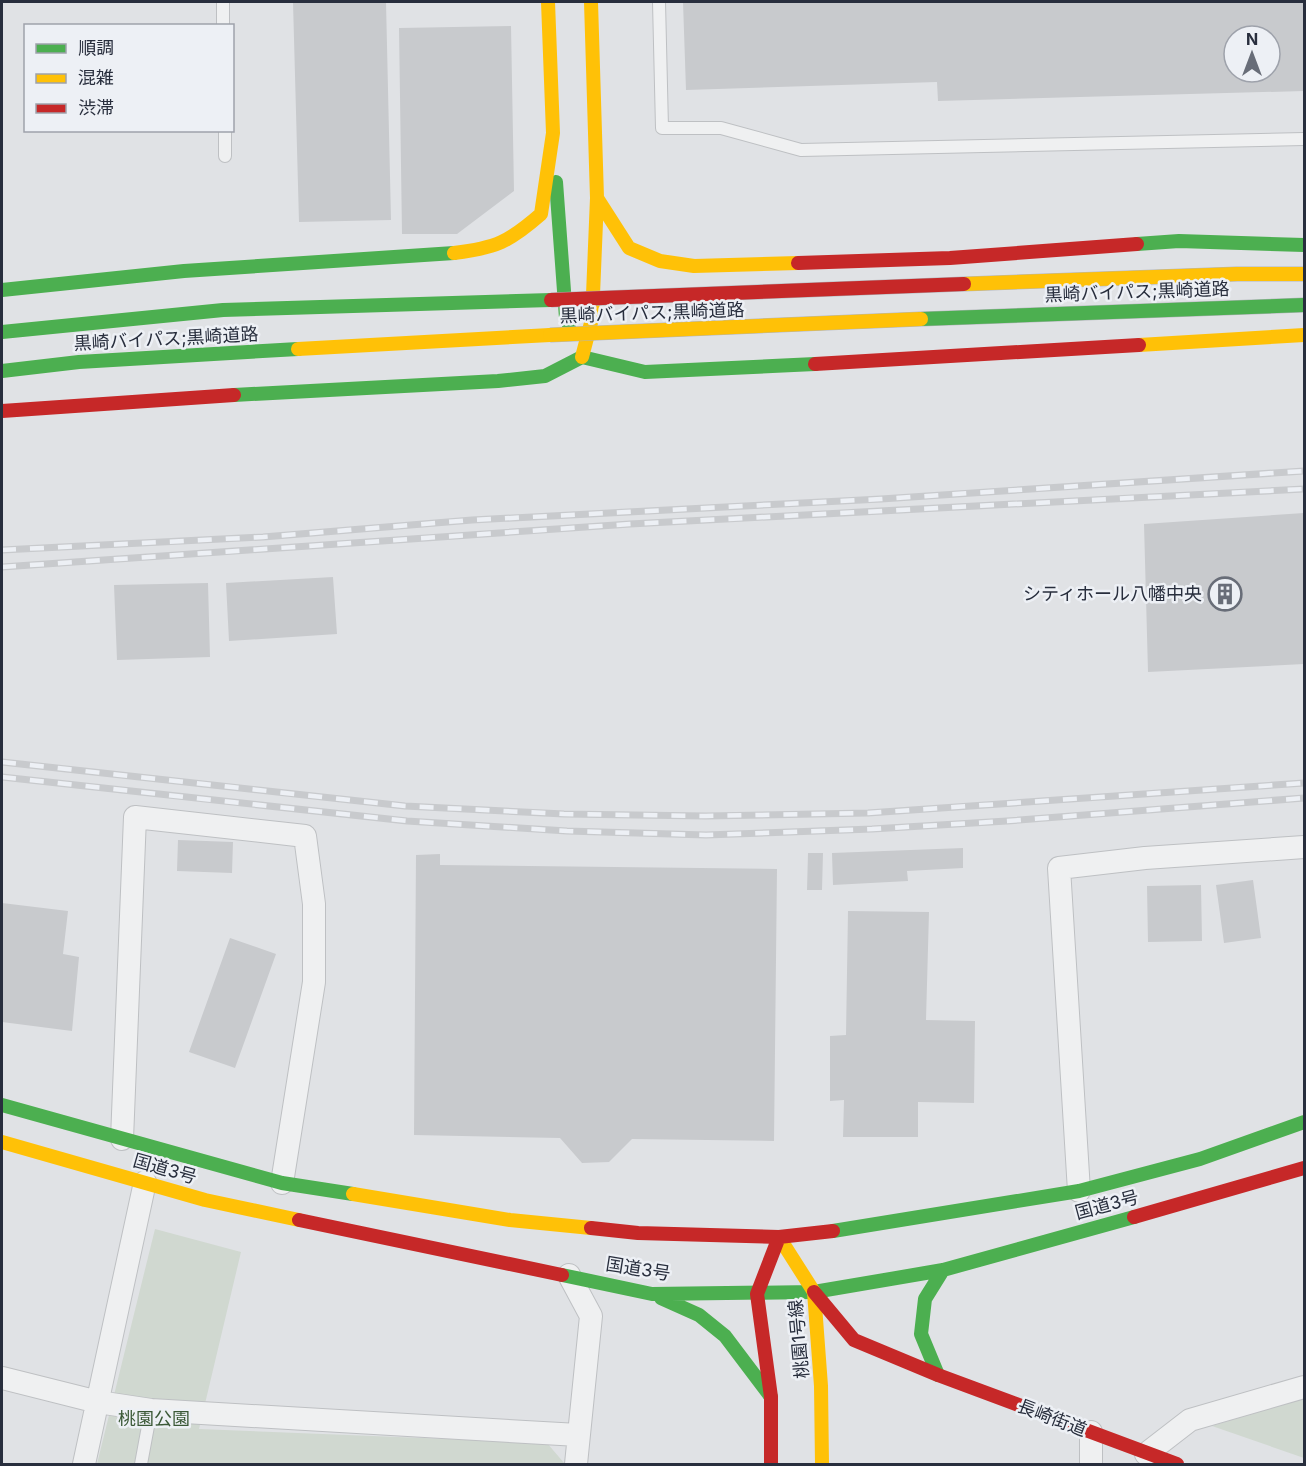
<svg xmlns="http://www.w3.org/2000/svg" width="1306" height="1466" viewBox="0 0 1306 1466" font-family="Inter,'Noto Sans JP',sans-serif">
<rect width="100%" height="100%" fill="#e0e2e5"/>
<path fill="#d0d8d0" d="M155,1229L241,1252L199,1429L547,1443L565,1464H97Z
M1304,1398V1458L1212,1426Z"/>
<path fill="#c8cacd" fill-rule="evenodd" d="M293,2H386L391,220L299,222Z
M683,2H1304V91L938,101L937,82L686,90ZM1234,36H1270V72H1234Z
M511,26L514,191L457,234H402L399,28Z
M1304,513V664L1148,672L1144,524Z
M333,577L337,634L229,641L226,583Z
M208,583L210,657L117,660L114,585Z
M178,840L233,842L232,873L177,871Z
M963,848V868L907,871L908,881L833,885L832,853Z
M808,853H823L822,890H807Z
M440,854V865L777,869L774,1141L632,1139L609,1162L582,1163L560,1138L414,1135L416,855Z
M1253,880L1261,938L1224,943L1216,885Z
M1201,885L1202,941L1148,942L1147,886Z
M2,903L68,911L63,954L79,957L72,1031L2,1022Z
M848,911L929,912L926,1020L975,1021L974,1103L918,1102V1137H843L844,1100L830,1101V1036L846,1035Z
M230,938L276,954L235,1068L189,1052Z"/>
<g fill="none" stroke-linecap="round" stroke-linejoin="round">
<g stroke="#bec0c3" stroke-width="14">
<path id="lane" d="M223,2V26
M659,2L662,128H721L801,150L1304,139
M225,130V156
M141,1464L151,1410"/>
</g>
<g stroke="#bec0c3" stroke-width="24">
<path id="street" d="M122,1139L135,817L305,836L314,904V982L282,1183
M1079,1191L1059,868L1145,858L1304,847
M569,1275L591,1316L576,1464
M2,1378L98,1402L151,1410L578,1435
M1091,1432V1464
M1146,1454L1190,1420L1304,1387
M84,1464L145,1182"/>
</g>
<use href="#lane" stroke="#eff0f1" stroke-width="12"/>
<use href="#street" stroke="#eff0f1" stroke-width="22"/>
<path stroke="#4caf50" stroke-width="14" d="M556,182L566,318L569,325
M1137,244L1179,241L1304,245
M2,290L184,271L454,253
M2,332L223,310L551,300
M2,371L79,362L298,349
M234,395L498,381L545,376L582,357L645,372L815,364
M2,1105L282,1183L353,1194
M833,1231L1079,1191L1200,1159L1304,1122
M562,1275L652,1294L814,1292L943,1270L1134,1217
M661,1298L699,1315L725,1336L771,1397
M938,1375L921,1334L925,1299L943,1270"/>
<path stroke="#ffc107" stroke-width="14" d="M597,198L629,248L660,261L694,266L798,263
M454,253C496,248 509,242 541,214L553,133L548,2
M1139,345L1304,335
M298,349L550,335
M582,357L592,319L597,198L591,2
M2,1142L205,1200L299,1220
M353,1194L510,1220L591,1228
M779,1237L814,1292L821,1386L822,1464"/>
<path stroke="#c62828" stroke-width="14" d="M798,263L950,258L1137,244
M815,364L1139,345
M2,411L234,395
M1134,1217L1304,1168
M299,1220L562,1275
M591,1228L638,1233L779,1237L833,1231
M814,1292L854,1340L938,1375L1177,1464
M771,1464V1397L757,1294L779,1237"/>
<g stroke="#c8cacd" stroke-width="7">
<path id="rail" d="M2,550L263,537L472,520L881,499L1304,471
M2,567L630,524L1304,489
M2,762L405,806L564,814L706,816L868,813L1304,783
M2,777L407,821L567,831L706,835L872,829L1007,821L1304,798"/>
</g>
<use href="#rail" stroke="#edf0f5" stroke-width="4.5" stroke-dasharray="14" stroke-linecap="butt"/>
<g stroke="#b2b5ba" stroke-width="15" stroke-linecap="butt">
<path id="fast-bridge" d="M921,319L1304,305"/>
</g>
<g stroke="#b2b5ba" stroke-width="15" stroke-linecap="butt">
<path id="slow-bridge" d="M964,284L1237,274H1304
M550,335L921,319"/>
</g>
<g stroke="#b2b5ba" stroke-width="15" stroke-linecap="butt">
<path id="jam-bridge" d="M551,300L964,284"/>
</g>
<use href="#fast-bridge" stroke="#4caf50" stroke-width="14"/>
<use href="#slow-bridge" stroke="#ffc107" stroke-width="14"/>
<use href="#jam-bridge" stroke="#c62828" stroke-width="14"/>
</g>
<defs>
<g id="building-ring" transform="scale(1.725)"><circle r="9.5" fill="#edf0f5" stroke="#686d78" stroke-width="1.5"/><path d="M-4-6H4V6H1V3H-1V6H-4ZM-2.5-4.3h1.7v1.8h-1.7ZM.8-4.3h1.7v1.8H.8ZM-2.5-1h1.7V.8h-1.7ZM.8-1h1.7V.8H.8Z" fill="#686d78"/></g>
</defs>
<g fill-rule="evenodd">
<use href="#building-ring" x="1225" y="594"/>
</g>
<g text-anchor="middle" stroke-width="5" stroke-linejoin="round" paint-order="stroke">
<g font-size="18" fill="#282e3d" stroke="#edf0f5">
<text transform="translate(1137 292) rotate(-2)" y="6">黒崎バイパス;黒崎道路</text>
<text transform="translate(652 313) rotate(-2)" y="6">黒崎バイパス;黒崎道路</text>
<text transform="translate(166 339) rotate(-3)" y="6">黒崎バイパス;黒崎道路</text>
<text transform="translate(165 1169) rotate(16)" y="6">国道3号</text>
<text transform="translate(1107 1205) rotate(-15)" y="6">国道3号</text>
<text transform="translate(638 1269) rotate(9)" y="6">国道3号</text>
<text transform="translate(799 1339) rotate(-95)" y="6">桃園1号線</text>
<text transform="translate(1052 1418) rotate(21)" y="6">長崎街道</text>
</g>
<g font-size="18" fill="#282e3d" stroke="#edf0f5" text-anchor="end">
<text x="1202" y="600">シティホール八幡中央</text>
</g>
<g font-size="18" fill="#3a5836" stroke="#edf0f5">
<text x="154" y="1425">桃園公園</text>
</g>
</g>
<rect width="1306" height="1466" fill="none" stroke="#282e3d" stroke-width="6"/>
<rect x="24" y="24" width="210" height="108" fill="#edf0f5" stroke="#9ea2ab" stroke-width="1.5"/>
<rect x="36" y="44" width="30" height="9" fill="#4caf50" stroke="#9ea2ab" stroke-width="1.5"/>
<text x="78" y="54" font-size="18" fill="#282e3d">順調</text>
<rect x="36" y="74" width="30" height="9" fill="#ffc107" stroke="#9ea2ab" stroke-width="1.5"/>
<text x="78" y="84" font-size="18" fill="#282e3d">混雑</text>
<rect x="36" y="104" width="30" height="9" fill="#c62828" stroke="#9ea2ab" stroke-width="1.5"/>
<text x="78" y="114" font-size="18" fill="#282e3d">渋滞</text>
<g transform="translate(1252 54)"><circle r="28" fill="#edf0f5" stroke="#9ea2ab" stroke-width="1.5"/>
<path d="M0-4.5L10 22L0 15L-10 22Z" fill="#686d78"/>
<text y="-9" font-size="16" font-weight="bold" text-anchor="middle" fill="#282e3d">N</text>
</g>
</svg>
